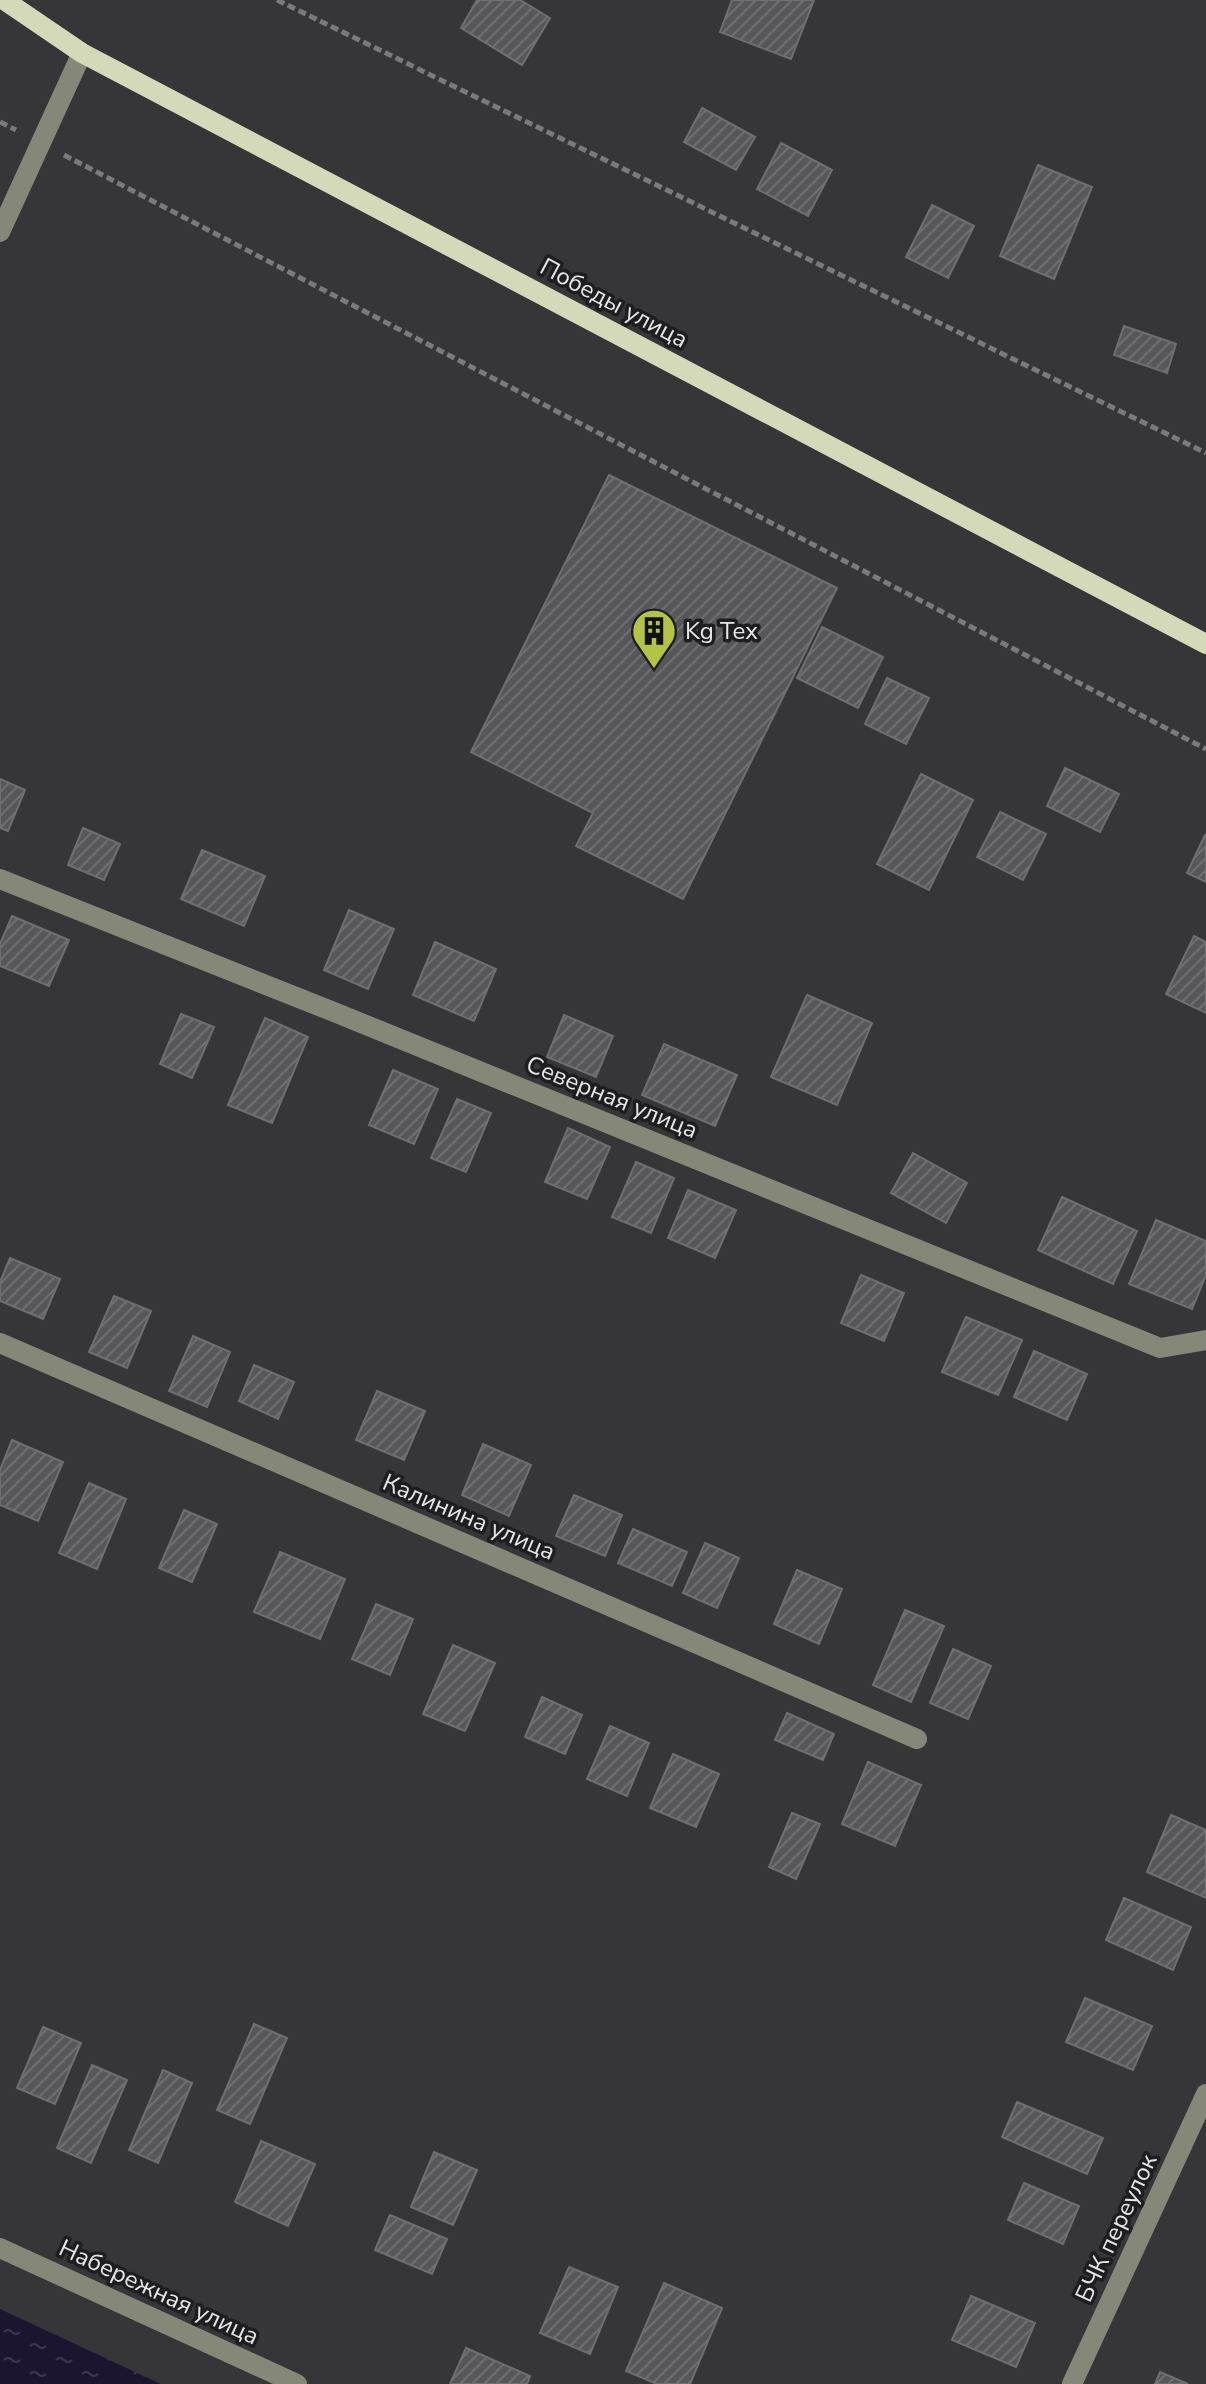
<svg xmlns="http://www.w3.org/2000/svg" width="1206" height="2384" viewBox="0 0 1206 2384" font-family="'Nunito Sans',sans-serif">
<defs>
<pattern id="water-ripples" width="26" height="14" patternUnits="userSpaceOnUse" patternTransform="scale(2)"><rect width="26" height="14" fill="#1c1530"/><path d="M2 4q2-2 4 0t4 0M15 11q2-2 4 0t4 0" fill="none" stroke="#3d374e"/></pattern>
<pattern id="building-hatch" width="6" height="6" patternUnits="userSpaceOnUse" patternTransform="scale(2)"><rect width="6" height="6" fill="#57575a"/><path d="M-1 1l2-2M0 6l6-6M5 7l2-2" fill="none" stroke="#6f6f72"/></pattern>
</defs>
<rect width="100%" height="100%" fill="#363639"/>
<path fill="url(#water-ripples)" d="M0,2309L161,2384H0Z"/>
<path fill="url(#building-hatch)" stroke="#6f6e72" stroke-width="2" d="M477,0H520L550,18L522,65L461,28Z
M732,0H814L791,59L720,32Z
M702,108L755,137L736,170L684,142Z
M781,143L832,170L808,216L757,189Z
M1038,165L1092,187L1054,279L1000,256Z
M932,205L974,226L948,278L906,257Z
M1124,326L1176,344L1167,373L1114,355Z
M609,475L837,588L683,899L576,846L593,813L471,752Z
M822,627L883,657L858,708L797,678Z
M887,678L929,698L906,744L865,724Z
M1065,768L1119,794L1100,832L1047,806Z
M921,774L973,800L929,890L877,864Z
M0,779L25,790L8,831L0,828Z
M1000,812L1046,834L1023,880L977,857Z
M83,828L120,844L104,880L68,865Z
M1205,835H1206V882L1187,873Z
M202,850L265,876L244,926L181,899Z
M349,910L394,929L368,989L324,970Z
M12,916L69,940L49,986L0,966V944Z
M1194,936L1206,942V1013L1166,994Z
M435,942L496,969L474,1021L413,995Z
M807,995L872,1023L837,1105L771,1077Z
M181,1014L214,1027L192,1078L160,1064Z
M564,1015L613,1036L596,1077L547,1057Z
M265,1018L308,1037L272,1123L228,1105Z
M664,1044L737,1075L715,1126L642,1095Z
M393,1070L438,1089L414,1144L369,1125Z
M457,1099L491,1113L466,1172L431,1158Z
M568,1128L610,1147L587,1199L545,1182Z
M913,1153L967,1183L946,1223L891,1193Z
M636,1162L674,1178L651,1233L612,1217Z
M688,1190L736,1210L715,1258L668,1238Z
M1062,1197L1137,1231L1113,1284L1038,1250Z
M1156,1220L1206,1241V1275L1192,1309L1129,1284Z
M10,1258L60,1279L43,1319L0,1301V1282Z
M861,1275L904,1293L884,1341L841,1323Z
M114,1296L151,1311L127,1368L89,1352Z
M966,1317L1022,1340L998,1395L942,1372Z
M193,1336L230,1352L207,1407L169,1391Z
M1034,1351L1087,1374L1067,1420L1014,1397Z
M254,1365L294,1382L278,1419L239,1401Z
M377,1391L425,1411L404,1460L356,1440Z
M12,1440L63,1462L38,1521L0,1505V1470Z
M483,1444L531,1465L509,1516L462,1495Z
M89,1483L126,1499L97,1569L59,1553Z
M574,1495L622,1515L605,1556L556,1536Z
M184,1510L217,1524L192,1582L159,1568Z
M633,1529L687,1552L672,1586L618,1563Z
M705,1543L739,1558L717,1608L683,1593Z
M280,1552L345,1579L320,1639L254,1612Z
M797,1570L842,1589L819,1644L774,1624Z
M376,1604L413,1619L390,1675L352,1659Z
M905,1610L944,1626L911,1702L873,1685Z
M453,1645L495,1663L465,1731L423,1714Z
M953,1649L991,1666L968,1719L930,1703Z
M542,1697L582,1715L565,1754L525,1737Z
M787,1713L834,1734L823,1760L775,1740Z
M610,1726L649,1743L627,1796L587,1779Z
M673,1754L719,1774L696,1827L650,1808Z
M868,1762L921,1785L895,1846L842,1824Z
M792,1813L820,1824L796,1879L769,1867Z
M1171,1815L1206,1830V1898L1147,1872Z
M1124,1898L1191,1927L1173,1970L1106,1940Z
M1085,1998L1152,2026L1133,2070L1066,2042Z
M254,2024L287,2038L250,2124L217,2110Z
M43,2027L81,2043L55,2104L17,2088Z
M92,2065L127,2080L91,2163L57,2148Z
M163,2070L192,2083L158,2163L129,2150Z
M1017,2102L1103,2138L1087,2174L1002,2137Z
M261,2141L315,2164L288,2226L235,2202Z
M434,2152L477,2170L453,2225L411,2207Z
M1024,2183L1079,2206L1063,2244L1008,2220Z
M390,2215L447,2239L432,2274L375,2250Z
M569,2267L618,2287L590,2354L540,2333Z
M664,2283L722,2308L690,2384H657L626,2371Z
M971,2296L1035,2323L1016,2367L952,2340Z
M466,2348L530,2376L527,2384H450Z
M1160,2372L1188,2384H1155Z"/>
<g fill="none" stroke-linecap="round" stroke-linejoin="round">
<path stroke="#7a7a7d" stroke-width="5" stroke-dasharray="8 4" stroke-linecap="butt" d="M277,0L1206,453
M0,122L16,130
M64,155L1206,749"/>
<path stroke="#858878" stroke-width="20" d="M0,232L82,53
M0,879L334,1012L1160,1348L1206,1340
M0,1343L917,1739
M0,2248L297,2384
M1072,2384L1206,2094"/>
<path stroke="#d4dab9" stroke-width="20" d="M4,0L82,53L1206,644"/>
</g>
<defs>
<g id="building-pin" transform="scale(2.3)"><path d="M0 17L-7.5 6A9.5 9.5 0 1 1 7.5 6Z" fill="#b4c24a" stroke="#1e1d1f"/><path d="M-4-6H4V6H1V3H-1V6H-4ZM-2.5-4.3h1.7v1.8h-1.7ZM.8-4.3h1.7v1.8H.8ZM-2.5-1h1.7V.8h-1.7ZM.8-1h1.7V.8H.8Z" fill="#111"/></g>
</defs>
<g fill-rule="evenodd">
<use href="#building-pin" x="654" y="631"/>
</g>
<g text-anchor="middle" stroke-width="7" stroke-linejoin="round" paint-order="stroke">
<g font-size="24" fill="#e6e6e8" stroke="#1e1d1f">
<text transform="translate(614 303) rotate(28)" y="8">Победы улица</text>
<text transform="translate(612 1097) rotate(22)" y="8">Северная улица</text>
<text transform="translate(469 1517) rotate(23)" y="8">Калинина улица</text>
<text transform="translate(1116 2228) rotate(-65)" y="8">БЧК переулок</text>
<text transform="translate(159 2292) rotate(25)" y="8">Набережная улица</text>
</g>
<g font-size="24" fill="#e6e6e8" stroke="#1e1d1f" text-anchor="start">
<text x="685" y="639">Kg Tex</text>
</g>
</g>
</svg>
